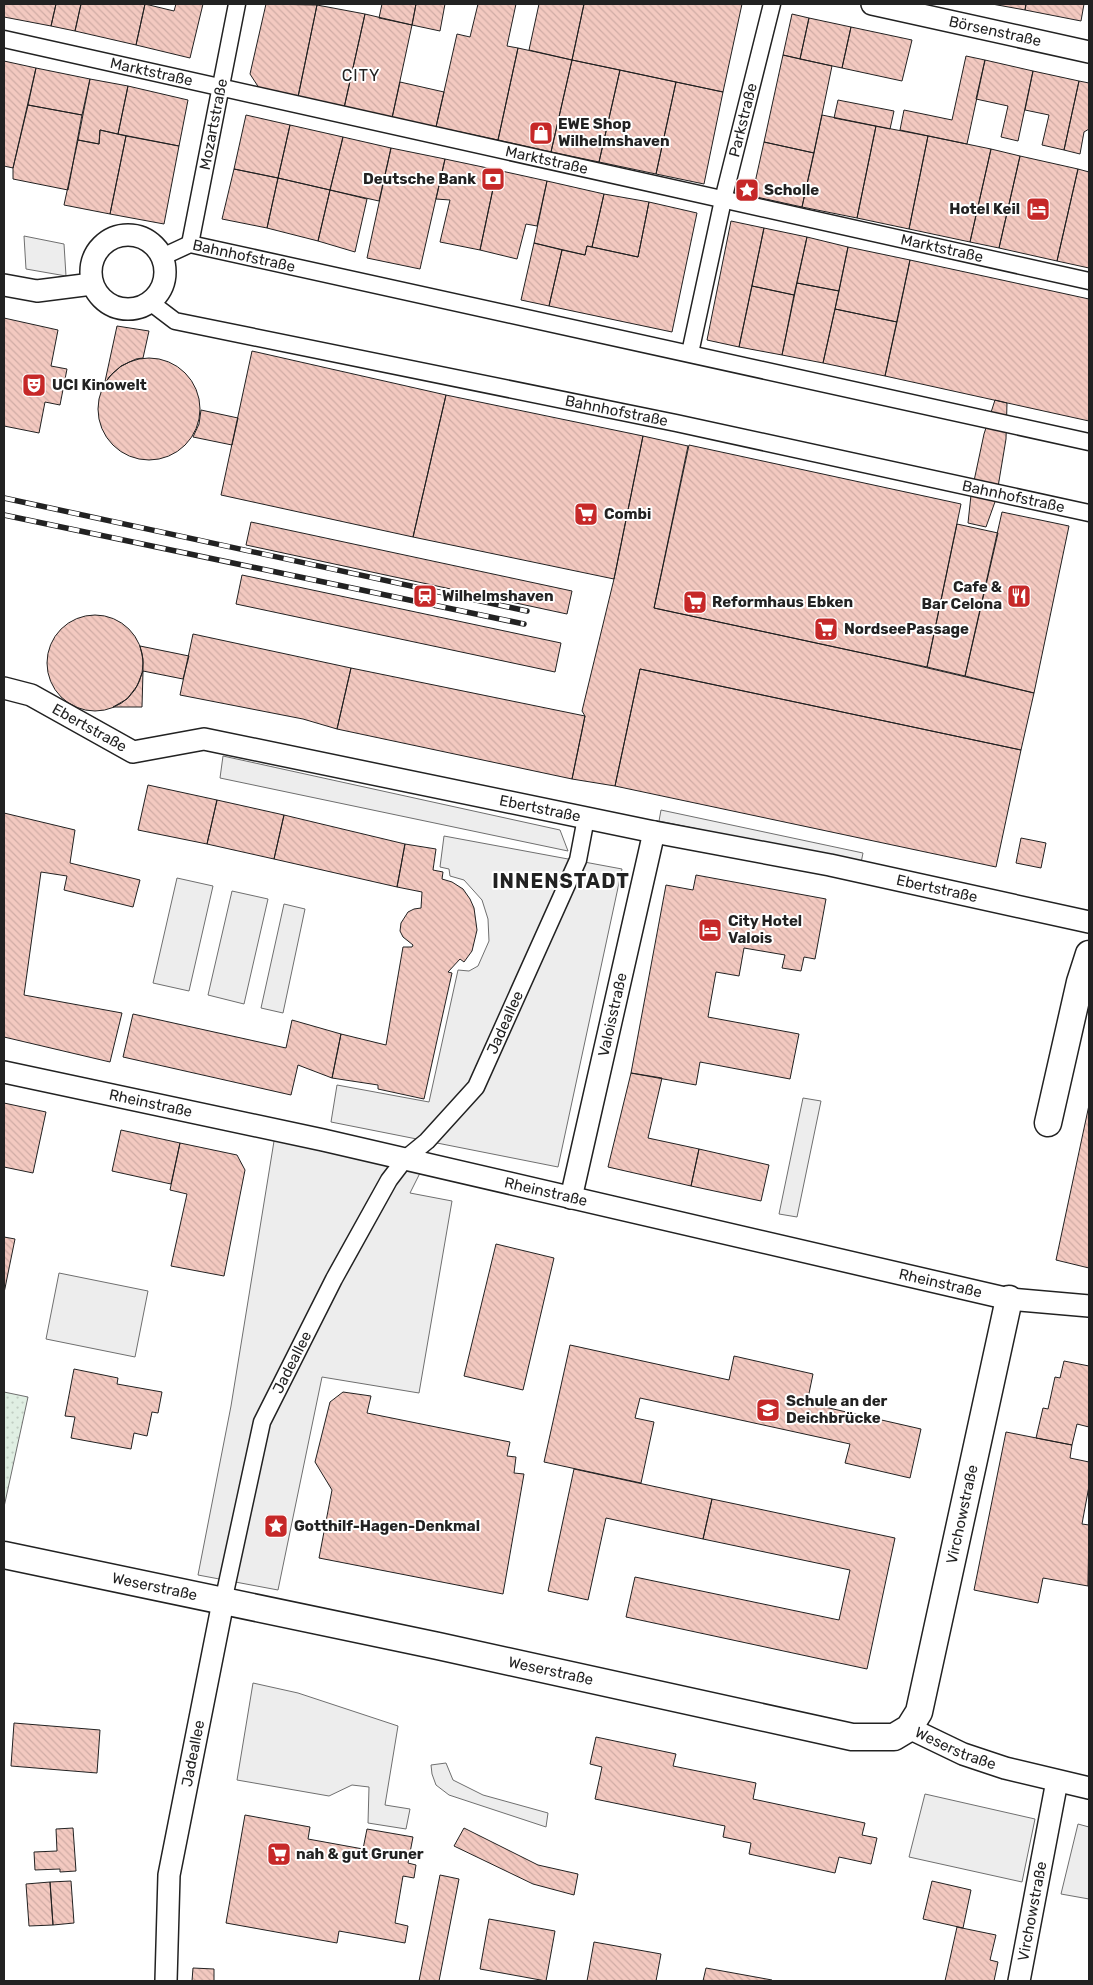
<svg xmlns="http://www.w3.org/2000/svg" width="1093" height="1985" viewBox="0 0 1093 1985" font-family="Rubik,sans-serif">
<defs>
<pattern id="grass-dots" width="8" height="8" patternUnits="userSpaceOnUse" patternTransform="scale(1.25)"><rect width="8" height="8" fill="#e0efe3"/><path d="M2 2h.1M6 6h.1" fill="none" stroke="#c0cdc2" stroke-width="1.8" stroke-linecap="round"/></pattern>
<pattern id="building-back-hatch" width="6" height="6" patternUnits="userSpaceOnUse" patternTransform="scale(1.25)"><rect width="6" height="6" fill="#f3c9c0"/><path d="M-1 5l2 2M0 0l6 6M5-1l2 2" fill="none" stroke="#d0aca5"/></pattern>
</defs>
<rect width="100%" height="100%" fill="#fff"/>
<path fill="url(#grass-dots)" stroke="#6f6f6f" d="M4,1392L28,1397L4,1507Z"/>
<path fill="#ededed" stroke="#6f6f6f" d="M24,236L64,244L66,276L26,269Z
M223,756L560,830L568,851L220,778Z
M661,810L863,853L861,863L659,821Z
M444,836L622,869L558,1167L331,1122L337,1085L429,1102L458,970L469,971L478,966L489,941L488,919L482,900L464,880L450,876L449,869L440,867Z
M177,878L213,886L189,991L153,983Z
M232,891L268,899L244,1004L208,995Z
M284,904L305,909L283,1013L261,1008Z
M803,1098L821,1101L797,1217L779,1214Z
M275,1135L422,1169L410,1193L452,1201L419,1393L322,1377L278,1590L198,1575L231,1406Z
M59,1273L148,1291L135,1357L46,1339Z
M253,1683L298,1693L398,1726L385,1805L410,1809L406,1829L368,1823L369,1787L352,1785L329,1796L237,1780Z
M446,1763L453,1780L483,1795L548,1813L546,1827L449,1795L436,1785L432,1774L431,1765Z
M925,1794L1035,1819L1022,1882L909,1857Z
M1078,1824L1089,1827V1899L1061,1894Z"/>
<path fill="url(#building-back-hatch)" stroke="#222" d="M4,4H56L51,26L4,17Z
M56,4H81L75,31L51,26Z
M81,4H145L136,45L75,31Z
M145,4L174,11L176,4H203L190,58L136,45Z
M266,4L317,5L298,97L259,88L250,74Z
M382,4H416L412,25L379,18Z
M416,4H445L440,31L412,25Z
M478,4H516L507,46L518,48L498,140L436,127L457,34L470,37Z
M539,4H584L572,60L529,50Z
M584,4H742L723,92L572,60Z
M992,4H1026L1025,10Z
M1026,4H1084L1081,21L1025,10Z
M317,5L365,14L344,108L298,97Z
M365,14L412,25L392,118L344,108Z
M792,14L809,18L800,59L783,55Z
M809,18L851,27L842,68L800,59Z
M851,27L912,40L902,81L842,68Z
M518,48L572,60L551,152L498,140Z
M783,55L832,66L814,153L764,142Z
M966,56L985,60L967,144L900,130L904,110L952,120Z
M572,60L620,70L599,162L551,152Z
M985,60L1033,71L1018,141L1001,137L1008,106L976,99Z
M4,61L36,68L13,168L4,166Z
M36,68L90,79L82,115L28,105Z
M620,70L676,82L656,174L599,162Z
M1033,71L1079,81L1064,150L1042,145L1049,115L1025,110Z
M90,79L128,86L118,134L100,130L99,144L78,140Z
M1079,81L1089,83V129L1084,132L1080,154L1064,150Z
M400,82L444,92L436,127L392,118Z
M676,82L723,92L704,184L656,174Z
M128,86L188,100L179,146L118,134Z
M838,100L894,111L890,129L834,118Z
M28,105L82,115L68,190L13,179V168Z
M246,115L290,125L278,178L234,169Z
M822,115L876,126L857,218L802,207Z
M290,125L343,137L330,190L278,178Z
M876,126L928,136L909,229L857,218Z
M100,130L126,136L110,214L64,205L78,140L99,144Z
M126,136L179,146L164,224L110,214Z
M928,136L991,149L970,242L909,229Z
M343,137L391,148L379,201L330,190Z
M764,142L814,153L802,207L752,196Z
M391,148L445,159L420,269L367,258Z
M991,149L1020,156L999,248L970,242Z
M1020,156L1078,169L1057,261L999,248Z
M445,159L497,170L480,250L440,242L450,200L436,199Z
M234,169L278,178L267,228L222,219Z
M1078,169L1089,172V268L1057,261Z
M497,170L547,181L537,226L526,224L517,259L480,250Z
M278,178L330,190L318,241L267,228Z
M547,181L604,194L592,247L587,246L585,255L534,243Z
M330,190L367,199L355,252L318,241Z
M604,194L649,202L638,257L592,247Z
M649,202L697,213L672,332L549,306L562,250L585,255L587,246L638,257Z
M731,221L764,228L739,347L707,340Z
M764,228L807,237L794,295L752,286Z
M807,237L848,247L839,291L797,283Z
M534,243L562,250L549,306L521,300Z
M848,247L910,260L897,322L835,309Z
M910,260L1089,299V421L885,376Z
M797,283L839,291L823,363L782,355Z
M752,286L794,295L782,355L739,347Z
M835,309L897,322L885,376L823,363Z
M4,318L58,330L51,366L67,369L60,405L45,402L39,433L4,426Z
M117,326L149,331L143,358L136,359L121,366L109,377L104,386Z
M252,351L446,395L413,537L221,495Z
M98 409a51 51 0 1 1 102 0a51 51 0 1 1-102 0Z
M446,395L643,436L614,579L413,537Z
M995,400L1007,403L1006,439L996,499L986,527L968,523L971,495L984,434Z
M201,410L238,418L232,445L193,437L199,424Z
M643,436L688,446L654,608L881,657L1034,693L1021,750L640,669L615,786L572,779L585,716L582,711L614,579Z
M689,445L961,504L927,667L654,608Z
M1002,512L1069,526L1034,693L965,676Z
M251,522L572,591L567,614L246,545Z
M957,524L998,533L965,676L927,667Z
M242,575L561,643L555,672L236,604Z
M47 663a48 48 0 1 1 96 0a48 48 0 1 1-96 0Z
M193,634L351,668L337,729L303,719L180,695Z
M140,646L189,656L183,679L143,671V659Z
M351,668L585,716L572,779L337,729Z
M640,669L1021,750L996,867L615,786Z
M143,671L142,707H113L127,699L137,686Z
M148,785L217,800L207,844L138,830Z
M217,800L284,815L274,859L207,844Z
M4,813L75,830L70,863L140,880L133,907L64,890L67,876L41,872L24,995L122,1013L110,1062L4,1037Z
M284,815L405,844L397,887L274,859Z
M1021,838L1046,843L1041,868L1016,863Z
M405,844L436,849L433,870L443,872L442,879L452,882L463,889L470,899L474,908L477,930L472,951L464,962L460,959L448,972L452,973L424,1099L378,1089V1085L332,1078L341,1034L386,1045L403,947H412L413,945L403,937L400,931L401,923L408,912L414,909L421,908L422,892L397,887Z
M696,875L826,899L815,959L804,957L801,971L782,968L785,955L744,948L739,976L716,972L708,1017L799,1034L790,1079L700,1062L696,1085L631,1073L666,885L693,890Z
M133,1014L286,1048L292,1020L341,1034L332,1078L298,1065L291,1095L123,1057Z
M631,1073L662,1078L648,1138L699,1149L691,1186L608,1167Z
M4,1103L46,1112L33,1173L4,1167Z
M1089,1105V1268L1056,1260Z
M121,1130L180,1143L171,1184L112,1171Z
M180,1143L237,1155L245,1170L224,1276L171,1266L187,1194L170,1190Z
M699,1149L769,1165L761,1201L691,1186Z
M4,1237L15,1239L4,1293Z
M496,1244L554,1258L523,1390L464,1376Z
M570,1345L729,1380L734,1356L813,1374L807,1403L921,1429L910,1478L845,1463L850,1444L640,1398L635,1418L654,1422L641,1483L544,1462Z
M1064,1361L1089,1366V1427L1077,1424L1072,1445L1036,1438L1043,1408L1048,1409L1055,1377L1060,1378Z
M74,1369L118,1378L117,1384L162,1392L158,1413L152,1412L147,1436L134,1433L131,1449L71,1438L75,1417L65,1416Z
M343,1392L371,1396L367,1413L510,1442L507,1456L516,1457L514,1473L524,1474L503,1594L319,1558L332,1490L315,1462L330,1402Z
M1006,1432L1072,1445L1070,1458L1089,1462V1486L1082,1524L1089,1525L1088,1586L1043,1578L1038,1603L974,1590Z
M574,1469L712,1499L703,1539L606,1518L588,1600L548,1591Z
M712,1499L895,1538L867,1669L626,1617L635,1577L839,1620L850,1570L703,1539Z
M14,1723L100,1730L97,1773L11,1766Z
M596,1737L676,1754L673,1766L756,1783L753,1799L865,1823L862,1835L877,1838L871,1864L839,1857L835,1873L749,1854L751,1843L723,1837L725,1826L595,1799L602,1767L590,1764Z
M245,1815L310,1827L308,1839L363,1849L367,1829L413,1837L408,1863L416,1865L414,1878L403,1876L395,1923L408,1926L405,1943L339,1931L337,1943L226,1923Z
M73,1828L76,1871L60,1872V1869L35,1870L34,1852L57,1851L56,1829Z
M464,1828L538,1865L578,1874L574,1895L533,1884L454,1846Z
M440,1875L459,1879L439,1981H419Z
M71,1881L74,1923L53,1925L50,1882Z
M932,1881L971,1890L963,1928L923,1919Z
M50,1882L53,1925L29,1926L26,1884Z
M489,1919L555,1931L546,1981L480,1969Z
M957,1927L996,1935L990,1960L998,1962L994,1981H945Z
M594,1942L661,1954L656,1981H587Z
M193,1968L214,1969V1981H192Z
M706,1968L772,1980V1981H703Z"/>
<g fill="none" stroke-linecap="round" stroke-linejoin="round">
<g stroke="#222" stroke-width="19">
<g id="pedestrian">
<path id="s1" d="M4,39L1089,281"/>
<path id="s2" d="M190,244L237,4"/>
<path id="s3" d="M162,257L190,244L1089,442"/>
<path id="s4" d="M150,302L175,321L676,423L1089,513"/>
<path id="s5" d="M690,353L723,200L772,4"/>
<path id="s6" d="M223,1602L262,1422L334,1279L389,1180L405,1159L427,1141L476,1087L578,860L586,818"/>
</g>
</g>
<g stroke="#222" stroke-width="24">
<g id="minor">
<path id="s7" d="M872,4L1089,52"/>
<circle cx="128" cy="272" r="37"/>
<path d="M4,285L37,291L92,284"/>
<path id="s8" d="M4,688L31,695L133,752L204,739L654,832L830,865L1089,922"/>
<path id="s9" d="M4,1072L323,1140L1009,1299L1089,1306"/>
<path id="s10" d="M571,1198L654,832"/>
<path id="s11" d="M909,1728L963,1754L1005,1768L1089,1788"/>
<path id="s12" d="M166,1981L169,1875L223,1602"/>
<path id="s13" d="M1019,1981L1057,1781"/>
</g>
</g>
<g stroke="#222" stroke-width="29">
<g id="tertiary">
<path d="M1048,1123L1080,982L1089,954"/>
<path id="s14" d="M4,1555L438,1646L852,1737H894L909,1728L919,1712L1009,1299"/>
</g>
</g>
<use href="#pedestrian" stroke="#fff" stroke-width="16"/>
<use href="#minor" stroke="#fff" stroke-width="21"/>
<use href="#tertiary" stroke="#fff" stroke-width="26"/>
<g stroke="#222" stroke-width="5.5">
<path id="rail" d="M4,498L527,611
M4,515L524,624"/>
</g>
<use href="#rail" stroke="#fff" stroke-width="4" stroke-dasharray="11" stroke-linecap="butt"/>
</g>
<defs>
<g id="shop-square" transform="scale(1.25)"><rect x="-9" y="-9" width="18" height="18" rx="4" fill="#c62828" stroke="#fff"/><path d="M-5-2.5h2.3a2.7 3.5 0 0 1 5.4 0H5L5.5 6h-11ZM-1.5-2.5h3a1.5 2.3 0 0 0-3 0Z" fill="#fff"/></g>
<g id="bank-square" transform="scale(1.25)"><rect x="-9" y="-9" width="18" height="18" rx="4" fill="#c62828" stroke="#fff"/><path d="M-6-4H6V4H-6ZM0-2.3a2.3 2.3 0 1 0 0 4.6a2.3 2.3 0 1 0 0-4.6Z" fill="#fff"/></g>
<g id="sight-square" transform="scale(1.25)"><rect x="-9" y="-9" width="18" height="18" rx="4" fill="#c62828" stroke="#fff"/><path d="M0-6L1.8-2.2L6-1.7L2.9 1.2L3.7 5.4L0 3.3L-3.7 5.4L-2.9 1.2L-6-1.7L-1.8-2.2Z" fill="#fff"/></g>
<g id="hotel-square" transform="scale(1.25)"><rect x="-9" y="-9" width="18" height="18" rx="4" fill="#c62828" stroke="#fff"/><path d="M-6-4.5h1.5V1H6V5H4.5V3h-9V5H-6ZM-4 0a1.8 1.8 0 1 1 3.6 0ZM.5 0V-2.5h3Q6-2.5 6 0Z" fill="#fff"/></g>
<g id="theatre-square" transform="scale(1.25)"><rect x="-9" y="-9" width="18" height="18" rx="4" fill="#c62828" stroke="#fff"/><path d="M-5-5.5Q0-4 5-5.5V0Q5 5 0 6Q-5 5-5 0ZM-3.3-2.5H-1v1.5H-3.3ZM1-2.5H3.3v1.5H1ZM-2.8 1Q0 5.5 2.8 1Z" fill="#fff"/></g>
<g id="supermarket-square" transform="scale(1.25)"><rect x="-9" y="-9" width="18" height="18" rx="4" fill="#c62828" stroke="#fff"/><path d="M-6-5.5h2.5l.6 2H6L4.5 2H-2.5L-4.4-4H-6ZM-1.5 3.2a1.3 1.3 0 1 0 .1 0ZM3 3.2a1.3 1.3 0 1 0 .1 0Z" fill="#fff"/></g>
<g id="station-square" transform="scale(1.25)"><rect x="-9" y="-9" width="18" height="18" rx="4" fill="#c62828" stroke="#fff"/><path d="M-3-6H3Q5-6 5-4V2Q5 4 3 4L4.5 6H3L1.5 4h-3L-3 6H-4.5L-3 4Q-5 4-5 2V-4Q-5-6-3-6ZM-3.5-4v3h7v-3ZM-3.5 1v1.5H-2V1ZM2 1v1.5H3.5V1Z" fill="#fff"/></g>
<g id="restaurant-square" transform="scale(1.25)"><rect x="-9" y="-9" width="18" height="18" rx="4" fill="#c62828" stroke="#fff"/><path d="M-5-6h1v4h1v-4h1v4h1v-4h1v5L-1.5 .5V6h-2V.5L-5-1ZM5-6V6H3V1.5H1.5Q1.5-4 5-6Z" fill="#fff"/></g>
<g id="school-square" transform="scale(1.25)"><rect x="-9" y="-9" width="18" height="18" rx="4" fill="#c62828" stroke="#fff"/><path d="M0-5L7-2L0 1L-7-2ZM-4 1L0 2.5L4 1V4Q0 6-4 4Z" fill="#fff"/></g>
</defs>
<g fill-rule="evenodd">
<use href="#shop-square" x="541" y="133"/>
<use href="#bank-square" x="493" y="179"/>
<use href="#sight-square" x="747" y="190"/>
<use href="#hotel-square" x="1038" y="209"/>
<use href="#theatre-square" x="34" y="385"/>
<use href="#supermarket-square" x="586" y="514"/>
<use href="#station-square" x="425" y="596"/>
<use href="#restaurant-square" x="1019" y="596"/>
<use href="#supermarket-square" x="695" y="602"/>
<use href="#supermarket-square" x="826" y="629"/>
<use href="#hotel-square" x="710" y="930"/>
<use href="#school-square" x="768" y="1410"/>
<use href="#sight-square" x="276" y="1526"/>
<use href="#supermarket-square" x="279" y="1854"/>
</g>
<g text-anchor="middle" stroke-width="4" stroke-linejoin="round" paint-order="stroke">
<g font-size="15" fill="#222" stroke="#fff">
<text dy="5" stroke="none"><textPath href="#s7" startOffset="126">Börsenstraße</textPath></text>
<text dy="5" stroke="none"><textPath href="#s1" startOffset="151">Marktstraße</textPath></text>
<text dy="5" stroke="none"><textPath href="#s5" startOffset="239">Parkstraße</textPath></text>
<text dy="5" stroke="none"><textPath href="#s2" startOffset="122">Mozartstraße</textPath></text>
<text dy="5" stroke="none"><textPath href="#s1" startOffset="556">Marktstraße</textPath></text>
<text dy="5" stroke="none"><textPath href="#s1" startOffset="961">Marktstraße</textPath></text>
<text dy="5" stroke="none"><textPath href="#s3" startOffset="86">Bahnhofstraße</textPath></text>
<text dy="5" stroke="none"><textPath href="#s4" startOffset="482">Bahnhofstraße</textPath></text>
<text dy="5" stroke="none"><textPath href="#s4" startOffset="888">Bahnhofstraße</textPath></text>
<text dy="5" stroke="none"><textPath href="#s8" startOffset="95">Ebertstraße</textPath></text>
<text dy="5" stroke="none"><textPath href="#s8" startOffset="560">Ebertstraße</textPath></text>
<text dy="5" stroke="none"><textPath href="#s8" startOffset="965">Ebertstraße</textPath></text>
<text dy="5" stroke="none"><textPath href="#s10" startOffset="188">Valoisstraße</textPath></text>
<text dy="5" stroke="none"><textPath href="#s6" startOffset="656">Jadeallee</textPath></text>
<text dy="5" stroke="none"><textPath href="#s9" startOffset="150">Rheinstraße</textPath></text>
<text dy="5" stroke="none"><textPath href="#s9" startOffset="555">Rheinstraße</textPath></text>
<text dy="5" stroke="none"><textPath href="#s9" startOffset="960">Rheinstraße</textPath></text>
<text dy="5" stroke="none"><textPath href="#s6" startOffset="251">Jadeallee</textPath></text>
<text dy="5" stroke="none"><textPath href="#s14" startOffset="1148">Virchowstraße</textPath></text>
<text dy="5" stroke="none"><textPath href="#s14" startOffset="154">Weserstraße</textPath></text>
<text dy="5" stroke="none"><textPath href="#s14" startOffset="559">Weserstraße</textPath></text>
<text dy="5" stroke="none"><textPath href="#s11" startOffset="51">Weserstraße</textPath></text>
<text dy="5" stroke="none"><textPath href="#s12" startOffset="230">Jadeallee</textPath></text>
<text dy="5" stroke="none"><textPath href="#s13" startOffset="71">Virchowstraße</textPath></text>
</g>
<g font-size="15" font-weight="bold" fill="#222" stroke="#fff" text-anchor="start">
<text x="558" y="129">EWE Shop<tspan x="558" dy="17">Wilhelmshaven</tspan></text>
<text x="476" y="184" text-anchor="end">Deutsche Bank</text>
<text x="764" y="195">Scholle</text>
<text x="1020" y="214" text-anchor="end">Hotel Keil</text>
<text x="52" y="390">UCI Kinowelt</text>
<text x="604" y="519">Combi</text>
<text x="1002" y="592" text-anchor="end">Cafe &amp;<tspan x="1002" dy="17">Bar Celona</tspan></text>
<text x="442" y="601">Wilhelmshaven</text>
<text x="712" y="607">Reformhaus Ebken</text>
<text x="844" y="634">NordseePassage</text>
<text x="728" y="926">City Hotel<tspan x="728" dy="17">Valois</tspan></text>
<text x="786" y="1406">Schule an der<tspan x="786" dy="17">Deichbrücke</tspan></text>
<text x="294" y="1531">Gotthilf-Hagen-Denkmal</text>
<text x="296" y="1859">nah &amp; gut Gruner</text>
</g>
<g font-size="16" letter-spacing="1" fill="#222" stroke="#fff">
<text x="361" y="81">CITY</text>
</g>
<g font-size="20" font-weight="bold" letter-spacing="1" fill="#222" stroke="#fff">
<text x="561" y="888">INNENSTADT</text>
</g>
</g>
<rect width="1093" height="1985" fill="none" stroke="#222222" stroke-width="10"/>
</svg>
